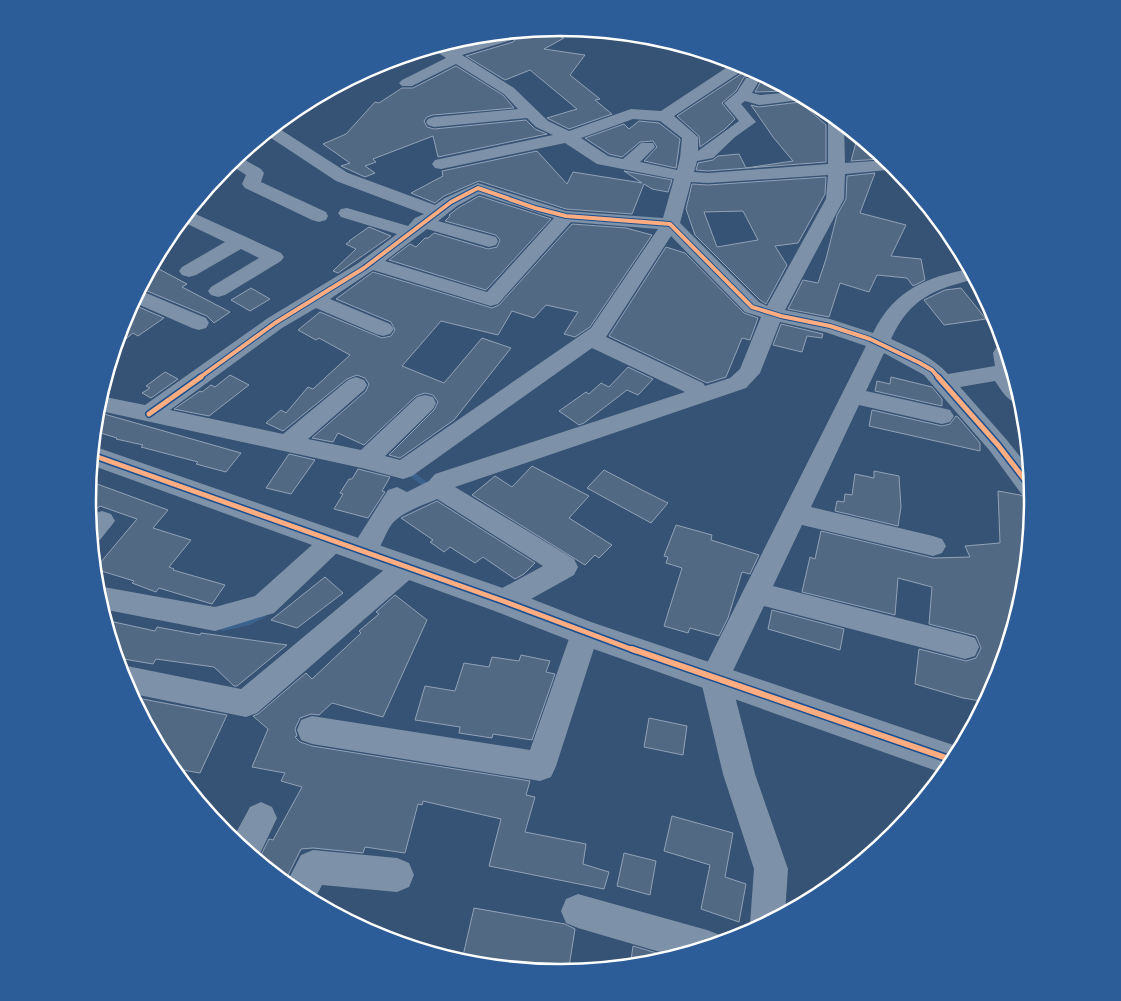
<svg xmlns="http://www.w3.org/2000/svg" width="1121" height="1001" viewBox="0 0 1121 1001" font-family="Quicksand,sans-serif">
<rect width="100%" height="100%" fill="#365274"/>
<g fill="none" stroke-linecap="round" stroke-linejoin="round">
<path fill="#3b618d" fill-rule="evenodd" d="M409,471H413L429,484L430,486L429,488H425L409,475L408,473Z
M263,612L265,613L266,615L265,617L250,625L223,631L221,630L220,628L221,626L223,625L249,619Z"/>
</g>
<path fill="#526984" stroke="#92a2b6" fill-rule="evenodd" d="M538,30L564,38L544,49L585,55L570,75L600,99L595,100L612,114L569,129L547,118L577,109L530,70L505,80L466,56L513,42L523,31Z
M493,34L452,47L446,43L468,37Z
M456,66L503,95L514,108L433,115L427,117L424,121L427,127L434,129L526,120L535,129L547,134L438,157L433,136L373,159L376,162L365,166L375,173L365,177L341,166L350,163L323,144L346,134L375,102L379,103L402,88H413Z
M750,68L758,72L755,76L744,77L736,91L722,103L735,119L725,129L700,147L699,136L677,116Z
M761,81L779,84L788,91L755,92Z
M800,102L826,125V162L708,171L696,170L698,163L713,160L718,156L739,154L746,168L793,161L773,137L751,105L759,107Z
M639,121L659,123L680,139L676,168L644,161L657,147L653,141L640,142L622,157L609,154L585,138L624,124L629,129Z
M858,135L882,155L880,159L851,161Z
M537,151L567,184L573,172L642,183L624,171L672,180L668,192L652,189L644,184L632,214L566,209L479,181L444,196L435,203L411,193L443,176L442,171Z
M875,173L860,213L906,225L891,256L921,259L925,280L913,286L907,278L877,275L869,292L840,283L829,317L788,309L803,280L818,283L826,259L837,215L846,199L847,176Z
M826,177L825,194L798,243L775,246L787,265L766,304L760,300L695,235L686,209L692,184L708,185ZM743,211L758,240L717,247L704,212Z
M479,196L551,219L486,290L389,260L410,244L416,247L425,238H428L434,233L488,249L497,247L500,240L496,235L445,221L450,216L449,215L458,208Z
M572,224L626,228L652,235L590,327L575,337L564,334L578,312L546,305L534,318L512,311L498,335L441,321L402,366L444,383L482,338L511,348L454,420L400,458L389,455L434,410L438,402L433,395L425,393L416,396L364,445L338,433L333,442L312,438L366,391L369,384L365,378L357,375L347,379L283,431L266,423L281,410L286,413L308,387L313,389L350,355L319,338L316,340L298,330L320,312L382,338L391,336L395,330L391,322L336,299L373,272L492,308L499,305Z
M369,227L391,236L338,273L333,271L356,249L346,244L350,241H349Z
M666,247L685,253L744,313L758,318L750,340L742,338L726,377L707,383L609,336Z
M157,268L187,284L182,287L230,312L214,323L207,316L140,288L148,273Z
M251,288L270,299L250,311L231,300Z
M961,288L986,319L944,325L924,300L945,290Z
M132,304L164,318L138,336L133,333L115,348L124,319Z
M781,324L823,334L822,338L807,336L802,352L773,345Z
M628,367L653,379L638,395L627,390L584,423L579,425L559,411L586,392L589,394L601,383L609,387Z
M165,372L178,379L151,398L142,393L150,388L146,386Z
M230,375L249,385L209,416L174,409L200,391L202,392L211,385L215,387Z
M891,377L932,387L942,399V406L875,391L877,381L890,384Z
M872,410L942,426L950,424L956,416L958,417L980,443V451L869,426Z
M96,412L104,414L241,453L226,472L196,464L198,462L141,447L143,445L116,439L117,438L94,431Z
M289,454L315,460L291,494L266,488Z
M532,466L589,496L569,518L612,545L599,558L595,555L585,565L472,495L495,476L512,487Z
M358,469L390,477L382,491L385,492L368,518L334,509L343,494L340,493L349,479H352Z
M604,470L642,490L668,503L651,523L587,488Z
M874,471L899,476L901,507L898,526L835,511L837,501L844,502L845,494L852,495L855,474L874,478Z
M89,481L168,510L153,528L191,540L169,567L174,569L173,570L225,585L212,604L159,588L156,592L132,583L134,581L95,569L137,519L100,506L89,515L88,500Z
M998,491L1020,495L1034,501L1024,593L997,682L987,702L963,698L915,684L919,649L966,661L976,658L981,648L976,636L929,624L932,587L898,578L895,615L802,592L810,557L815,559L821,531L933,558L970,557L965,546L1000,543Z
M437,501L535,563L524,574L515,579L483,557L475,563L450,547L444,552L430,542L433,540L401,518Z
M676,525L712,535L711,540L759,555L750,574L742,572L728,618L719,636L690,628L688,633L664,626L682,568L666,563L668,557L664,556Z
M325,577L343,593L297,628L271,620Z
M395,595L427,620L383,717L332,703L319,715L311,714L300,718L295,729L297,736L295,737L300,742L312,746L530,781L526,795L535,797L525,832L586,844L583,864L609,872L604,889L489,866L501,819L423,801L422,805L418,804L405,853L365,847L363,853L313,848L301,849L284,883L258,861L269,839L273,840L302,787L281,781L285,773L252,767L268,729L253,716L258,714L306,673L312,679L361,633L359,631L379,614L376,612Z
M772,610L844,629L840,650L768,629Z
M105,620L155,631L157,627L200,635L201,633L287,645L237,686H234L214,667L156,659L153,664L118,658L115,654Z
M521,655L550,661L546,672L555,674L532,740L493,734L492,738L459,733L460,727L415,720L425,686L455,691L464,663L489,667L492,657L519,661Z
M132,697L227,715L200,773L171,768Z
M649,718L687,726L683,755L644,747Z
M672,816L733,833L725,877L746,884L739,922L701,909L710,865L664,851Z
M624,853L656,861L650,895L617,886Z
M474,908L565,924L575,929L568,973L507,968L462,960Z
M633,946L667,956V960L652,964L630,967Z"/>
<g fill="none" stroke-linecap="round" stroke-linejoin="round">
<path fill="#7d92a8" fill-rule="evenodd" d="M521,31L512,40L462,55L514,88L548,121L569,131L631,109L661,111L735,62L748,67L674,116L698,137V151L739,121L724,103L737,92L746,78H756L759,81L752,93L760,95L795,92L808,99L759,105L745,101L741,104L756,122L735,137L713,158L697,161L694,172L708,173L828,164V117L831,113L844,124L845,163L888,160L898,169L845,174L844,199L785,310L830,319L873,333C894,290 926,277 970,269L976,279C934,289 910,298 891,339C911,348 933,357 948,374L995,366L993,353L996,348L1006,346L1022,402C1009,405 1002,391 995,381L960,387L1006,439L1030,469L1032,498L1023,496L990,451L924,375L884,353L866,391L942,408L950,410L954,416L950,422L942,424L859,405L811,507L933,536L942,539L946,546L942,553L933,556L802,525L773,586L965,635L975,638L979,647L975,656L965,659L764,606L730,677L755,774L788,869L785,914L753,931L750,924L754,869L723,774L700,677L866,346L825,332L780,322L760,373L746,388L455,487L574,559L578,567L574,575L513,609L503,612L493,609L489,601L493,593L543,566L437,499C424,505 408,510 397,519C380,532 382,569 353,559L349,552L388,490L397,487L407,492L429,481L435,474L685,392L592,348L412,476L403,479L366,469L96,410L100,396L145,405L268,318L357,264L397,234L341,217L338,213L341,209L347,208L408,226L415,218L424,214L336,181L265,134L275,126L348,173L435,205L445,198L478,183L566,211L663,218L674,179L597,164L565,143L441,169L435,168L432,164L435,160L553,135L536,127L527,118L434,127L428,125L426,122L428,119L434,117L518,109L504,94L456,64L412,86H402L399,83L402,80L446,58L431,48L444,44L452,49L503,33ZM633,119L660,121L682,138L680,158L677,170L640,162L655,147L653,143H641L623,159L608,156L581,138ZM828,175L826,199L767,306L759,302L680,223L691,182L708,183ZM479,194L554,218L487,292L385,261L427,229L489,247L496,245L498,241L496,237L438,221L457,206ZM571,222L658,229L591,328L400,460L385,456L433,409L436,403L433,397L425,395L417,397L361,450L308,439L364,390L367,385L364,380L356,377L348,380L283,434L170,410L282,328L316,308L376,334L383,336L390,334L394,329L390,324L330,299L373,270L484,304L491,306L498,304ZM671,236L745,312L761,317L740,369L730,378L705,386L703,383L606,337Z
M238,156L261,169L264,173L261,182L326,212L328,216L326,220L319,222L312,220L245,188L242,184L246,175L229,164Z
M189,211L281,253L284,257L281,261L225,295L218,297L211,295L208,291L211,287L259,258L241,249L196,275L189,277L182,275L179,271L182,267L225,242L181,221Z
M139,290L206,318L209,323L206,328L199,330L192,328L133,302Z
M102,511L111,514L115,521L100,540L92,543L89,518L93,514Z
M332,532L341,535L345,542L341,549L274,613L215,631L102,609L96,586H98L215,607L255,596L323,535Z
M406,556L415,559L419,567L415,575L257,713L246,717L129,693L119,666L122,665L241,689L397,559Z
M585,621L595,624L599,633L556,766L551,777L540,781L312,744L301,740L297,730L301,720L312,716L530,750L571,633L575,624Z
M261,802L272,807L277,818L257,860L232,840L250,807Z
M313,850L397,858L409,863L414,875L409,887L397,892L322,885L313,902L297,894L286,884L301,855Z
M578,894L707,930L720,935L723,943L677,957L578,928L566,923L561,911L566,899Z"/>
<path fill="#7d92a8" fill-rule="evenodd" d="M93,446L514,592L591,622L962,748L954,764L945,774L574,642L492,610L91,465Z"/>
<g stroke="#1b4f8f" stroke-width="6">
<path id="cycleway-far2" d="M199,378L275,323L364,268L451,202L478,188L535,208L566,216L670,224L752,307L781,316L830,326L870,339L920,363L932,370L939,378"/>
</g>
<g stroke="#1b4f8f" stroke-width="8">
<path id="cycleway-far1" d="M938,377L998,445L1032,489
M149,414L201,377
M92,455L503,601L636,651"/>
</g>
<g stroke="#1b4f8f" stroke-width="9">
<path id="cycleway" d="M632,649L955,761"/>
</g>
<use href="#cycleway-far2" stroke="#ffac80" stroke-width="4"/>
<use href="#cycleway-far1" stroke="#ffac80" stroke-width="5"/>
<use href="#cycleway" stroke="#ffac80" stroke-width="6"/>
</g>
<path d="M0 0H1121V1001H0ZM96 500a464 464 0 1 1 928 0a464 464 0 1 1-928 0Z" fill="#2d5d98" fill-rule="evenodd"/>
<path fill="none" stroke="#fff" stroke-width="2.5" d="M96 500a464 464 0 1 1 928 0a464 464 0 1 1-928 0Z"/>
</svg>
